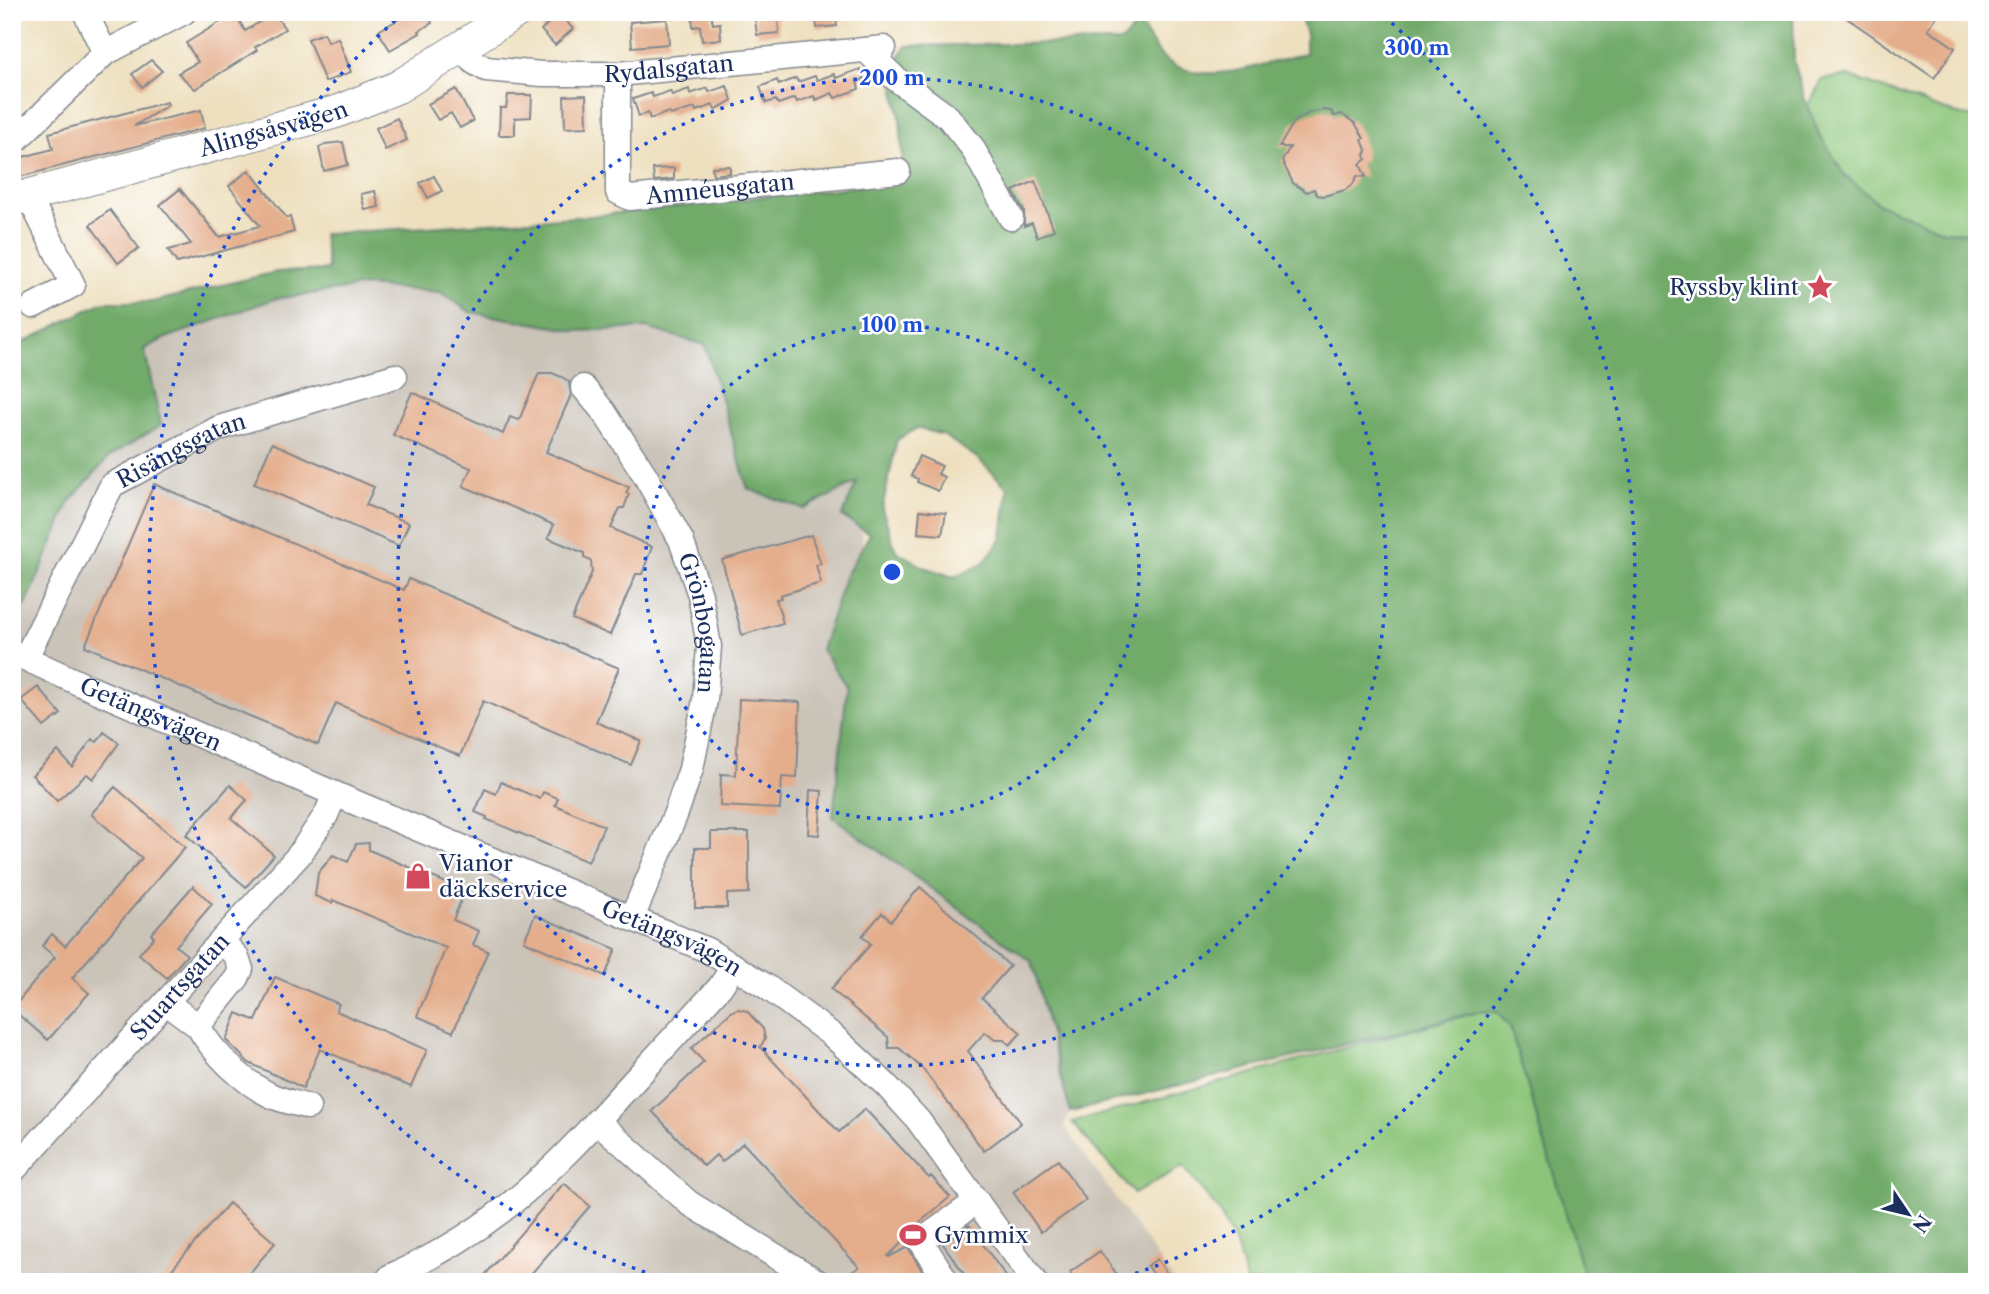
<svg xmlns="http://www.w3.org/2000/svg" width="1989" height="1294" viewBox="0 0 1989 1294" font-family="'Libre Caslon Text',serif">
<rect width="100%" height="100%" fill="#fff"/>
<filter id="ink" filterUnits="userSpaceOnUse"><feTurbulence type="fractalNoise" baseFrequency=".0143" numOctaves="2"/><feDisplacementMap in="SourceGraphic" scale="14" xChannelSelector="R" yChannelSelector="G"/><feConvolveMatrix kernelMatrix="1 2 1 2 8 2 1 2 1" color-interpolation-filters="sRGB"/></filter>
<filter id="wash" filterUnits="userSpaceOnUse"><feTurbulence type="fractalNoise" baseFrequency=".00686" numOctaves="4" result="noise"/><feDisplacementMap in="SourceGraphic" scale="28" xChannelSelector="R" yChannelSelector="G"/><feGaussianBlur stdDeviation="1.57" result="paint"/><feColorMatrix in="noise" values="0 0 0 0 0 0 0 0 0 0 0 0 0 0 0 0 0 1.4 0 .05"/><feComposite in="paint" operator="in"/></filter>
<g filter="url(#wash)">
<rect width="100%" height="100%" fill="#eee0bf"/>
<path fill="#cac3b8" d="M366,286L440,292L470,312L577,331L647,328L705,345L748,489L857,481L871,638L1032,962L1070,1112L1064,1126L1175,1282H12V613L26,605L70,501L109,457L161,425L144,349L163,339L274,299Z"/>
<path fill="#8cc579" stroke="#547a6c" stroke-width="2" d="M1848,76L1943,110L1977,119V233L1944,231L1879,204L1845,176L1819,134L1807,106L1823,79Z
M1482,1011L1497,1012L1510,1027L1586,1282H1246L1237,1248L1218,1210L1183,1166L1134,1194L1072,1122Z"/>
<path fill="#71aa69" stroke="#466c64" stroke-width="2" fill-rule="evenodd" d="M1299,12H1793L1794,62L1807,106L1819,134L1845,176L1879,204L1944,231L1977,233V1282H1586L1510,1027L1497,1012L1482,1011L1070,1112L1032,962L833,817L847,687L821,649L846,575L870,534L842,516L857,482L804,509L748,489L705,345L647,328L577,331L470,312L440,292L366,286L274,299L163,339L144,349L161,425L109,457L70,501L26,605L12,613V348L103,302H152L276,272L328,270L323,234L591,216L904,181L900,118L891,69L906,46L1121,42L1139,23C1147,33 1154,50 1164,58C1201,90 1265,63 1306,53V34ZM917,428L943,435L977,458L1008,488L1002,538L983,563L954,577L924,567L896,551L882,509L897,440Z"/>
<g id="blocks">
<path fill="#e4ad8b" d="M412,12H425L432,23L419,31L420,33L390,50L378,31Z
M692,12H711L713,24L720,23L721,39L702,41L700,26L693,27Z
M754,12H777L779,33L757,35Z
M815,12H835L837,26L817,28Z
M1838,12H1940L1928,29L1955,48L1934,78Z
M235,13L245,31L274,13L285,29L255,47L257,50L195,89L178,73L198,62L186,43Z
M559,13L573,29L555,45L541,30Z
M667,19L669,44L632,47L630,22Z
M324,33L328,42L338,38L351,72L325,82L308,39Z
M151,60L162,71L142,87L132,74Z
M860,69L864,79L857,82L859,89L835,98L832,93L816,100L814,96L797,102L795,98L778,104L776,100L766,103L760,87L777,80L779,85L796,78L798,82L815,76L817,80L834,74L836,78Z
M727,86L732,100L715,110L713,105L696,111L695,108L670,115L669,112L650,119L648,113L639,116L633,99L651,93L653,97L670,91L672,95L689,89L690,94L708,88L709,92Z
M456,89L473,121L460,128L451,113L438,120L428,104Z
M508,95H532L531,117L515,118V135H499L500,108H506Z
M586,95L587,127L565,128L564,96Z
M167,102L168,105L134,126L201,110L205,128L12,179V163L19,158L53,149L49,133Z
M1323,110L1331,111L1334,116L1341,114L1355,123L1364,138L1362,140L1367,152L1365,154L1366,159L1360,164L1366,177L1357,176L1353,184L1345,190L1324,196L1317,195L1314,189L1307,192L1293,183L1282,161L1290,147H1279L1294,122L1309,113Z
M397,118L407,140L385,150L376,128Z
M343,142L348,165L324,171L319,148L325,144Z
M730,166V173L713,175L712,167Z
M674,168V179L654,181L653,169Z
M249,170L287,218L290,217L294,232L177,263L168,250L191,244L160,205L180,189L219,237L260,226L229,186Z
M434,176L442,191L428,198L420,183Z
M1035,181L1054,230L1037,237L1032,223L1024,226V211L1013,191Z
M375,191L379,207L365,210L361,194Z
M110,210L139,248L118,263L90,225Z
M539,373H552L564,378L569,382L571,395L546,452L629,487L626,493L629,494L624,508H620L611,528L652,547L642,574H636L610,635L572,619L592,572L591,561L584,558V553L548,538L554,525L463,486L471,468L393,435L412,392L503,434L510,417L519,420Z
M272,443L374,487L366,505L409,523L399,546L254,484Z
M919,456L942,466L938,474L944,477L938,491L917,482L918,479L911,476Z
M154,484L404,590L409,579L619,668L596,722L641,741L631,765L483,701L460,756L336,703L318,745L85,646Z
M920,510L946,513L942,535L918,533Z
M811,535L821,564L816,565L821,583L780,595L781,598L776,599L783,623L742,635L722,560Z
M38,687L61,714L44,727L21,700Z
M739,699L800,702L797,778L782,777L780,809L720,806L721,774L736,775Z
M104,732L119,743L93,779L87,774L57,801L32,775L58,751L72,767L92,739L97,742Z
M501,782L540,799L543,792L558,798L555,805L604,826L588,862L486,819L487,817L475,812L485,789L496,794Z
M230,785L247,800L231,818L274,855L246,887L186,835Z
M115,787L185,847L72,978L89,993L48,1040L12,1009L55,957L42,946L52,934L65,946L142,858L91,814Z
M810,790L822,791L819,835L808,834Z
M711,832H749V893L727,894V908H695V848H711Z
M369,843V850L465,891L453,920L479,931L473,945L488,951L453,1032L417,1016L446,948L333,900L332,903L315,896L318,873L333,855L348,862L356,844Z
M193,886L212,904L176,946L187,955L167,978L139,954L154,937L151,934Z
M920,887L1010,966L982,998L1021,1033L1010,1045L1004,1040H995L985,1032L968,1051L1021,1123L984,1151L922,1068L899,1048H889L888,1037L831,989L871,944L862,936L882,913L891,921Z
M535,915L616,949L605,976L524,941Z
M275,977L339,1004L336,1011L427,1050L411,1087L320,1049L303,1088L249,1063L226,1040L237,1013L256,1021Z
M737,1009L747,1011L763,1029L765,1039L760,1047L839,1132L865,1109L929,1178L931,1176L950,1197L912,1229L907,1238L888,1256L889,1257L908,1247L927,1279L923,1282H838L859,1267L743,1143L722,1162L716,1155L704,1166L652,1111L704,1062L691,1049L731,1012Z
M1058,1160L1086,1200L1041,1232L1013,1192Z
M564,1183L590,1206L524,1282H479Z
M229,1203L275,1243L242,1282H161Z
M969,1225L1010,1282H970L943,1244Z
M1100,1251L1122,1282H1076L1070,1272Z
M1157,1259L1173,1282H1158L1147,1266Z"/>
</g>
</g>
<g filter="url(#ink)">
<use href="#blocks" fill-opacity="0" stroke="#84888e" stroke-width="2"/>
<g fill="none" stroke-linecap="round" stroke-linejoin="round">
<g stroke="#84888e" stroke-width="27">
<g id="minor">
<path d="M85,12L105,53"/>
<path id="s1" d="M463,48L474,62L486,69L542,74H618L884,48"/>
<path d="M866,50L896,79L948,117L972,147L1011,218"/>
<path id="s2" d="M618,74V192L630,198L898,171"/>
<path d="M12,144L105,53L184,12"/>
<path d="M28,195L73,285L33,306"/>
<path id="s3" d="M583,387L604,412L645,475L681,540L700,595L709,646L705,700L691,769L676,813L632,918"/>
<path id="s4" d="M12,652L83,685L335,794L707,950L767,987L832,1035L886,1085L918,1120L1035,1282"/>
<path id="s5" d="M26,657L112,485L219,428L395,376"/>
<path d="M734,966L720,987L597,1121L689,1203L818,1282"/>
<path d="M167,1003L198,1026L237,978L241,969L236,956L223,942"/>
<path d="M198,1026C213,1053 243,1082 270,1095C282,1101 296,1103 308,1107"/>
<path id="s6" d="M12,1172L299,855L326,815L335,794"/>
<path d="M386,1282L391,1276C476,1239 535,1189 597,1121"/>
<path d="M947,1282L921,1241L977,1201"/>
</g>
</g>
<g stroke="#84888e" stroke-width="34">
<g id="major">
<path id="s7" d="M12,200L336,112L398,87L516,12"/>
</g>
</g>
<use href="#minor" stroke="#fff" stroke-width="24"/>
<use href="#major" stroke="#fff" stroke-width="32"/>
</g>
</g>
<g fill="none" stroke="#1d4ed8" stroke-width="3.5" stroke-dasharray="3.5 7">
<circle cx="892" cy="572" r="247"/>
<circle cx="892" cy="572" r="494"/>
<path d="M675 1282A742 742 0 0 1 400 16M1384 16A742 742 0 0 1 1109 1282"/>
</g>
<defs>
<g id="sight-bare" transform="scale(2.1)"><path d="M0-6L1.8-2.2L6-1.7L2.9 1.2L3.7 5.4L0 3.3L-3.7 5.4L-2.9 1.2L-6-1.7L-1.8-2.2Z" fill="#d1495b" stroke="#fff" stroke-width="2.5" paint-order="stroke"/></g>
<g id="shop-bare" transform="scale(2.1)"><path d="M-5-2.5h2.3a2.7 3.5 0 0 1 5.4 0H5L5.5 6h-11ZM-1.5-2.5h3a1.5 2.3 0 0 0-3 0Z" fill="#d1495b" stroke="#fff" stroke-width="2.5" paint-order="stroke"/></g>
<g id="stadium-bare" transform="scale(2.1)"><path d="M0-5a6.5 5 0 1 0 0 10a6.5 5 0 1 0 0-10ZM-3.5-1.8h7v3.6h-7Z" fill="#d1495b" stroke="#fff" stroke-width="2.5" paint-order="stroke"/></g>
</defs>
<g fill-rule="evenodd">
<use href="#sight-bare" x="1820" y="287"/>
<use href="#shop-bare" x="418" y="876"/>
<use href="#stadium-bare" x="913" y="1235"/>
</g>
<g text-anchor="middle" stroke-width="5" stroke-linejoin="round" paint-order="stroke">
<g font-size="23" fill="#1b2f5e" stroke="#fff">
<text dy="8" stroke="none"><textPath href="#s1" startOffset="215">Rydalsgatan</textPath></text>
<text dy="8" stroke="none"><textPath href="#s7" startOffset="271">Alingsåsvägen</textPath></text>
<text dy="8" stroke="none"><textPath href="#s2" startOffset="222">Amnéusgatan</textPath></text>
<text dy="8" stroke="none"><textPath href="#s5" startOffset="270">Risängsgatan</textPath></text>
<text dy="8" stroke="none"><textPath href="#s3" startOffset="268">Grönbogatan</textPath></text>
<text dy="8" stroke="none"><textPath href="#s4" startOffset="152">Getängsvägen</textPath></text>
<text dy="8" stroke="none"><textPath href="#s4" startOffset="719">Getängsvägen</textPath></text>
<text dy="8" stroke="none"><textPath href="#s6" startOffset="250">Stuartsgatan</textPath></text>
</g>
<g font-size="23" fill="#1b2f5e" stroke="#fff" text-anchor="start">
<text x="1799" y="295" text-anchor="end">Ryssby klint</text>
<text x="439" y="871">Vianor<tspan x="439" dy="26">däckservice</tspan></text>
<text x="934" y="1243">Gymmix</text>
</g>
</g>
<circle cx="892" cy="572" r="10" fill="#1d4ed8" stroke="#fff" stroke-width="3.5"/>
<g font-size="21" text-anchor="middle" font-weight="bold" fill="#1d4ed8" stroke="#fff" stroke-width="5" stroke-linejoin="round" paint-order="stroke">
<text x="1417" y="55">300 m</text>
<text x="892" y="85">200 m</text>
<text x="892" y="332">100 m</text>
</g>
<rect width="1989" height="1294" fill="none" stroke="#fff" stroke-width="42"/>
<g transform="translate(1908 1214) rotate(125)" stroke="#ffffff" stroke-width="5" paint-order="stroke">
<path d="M0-5L12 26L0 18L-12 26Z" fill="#1b2f5e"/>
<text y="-10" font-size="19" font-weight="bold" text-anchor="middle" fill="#1b2f5e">N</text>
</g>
</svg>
